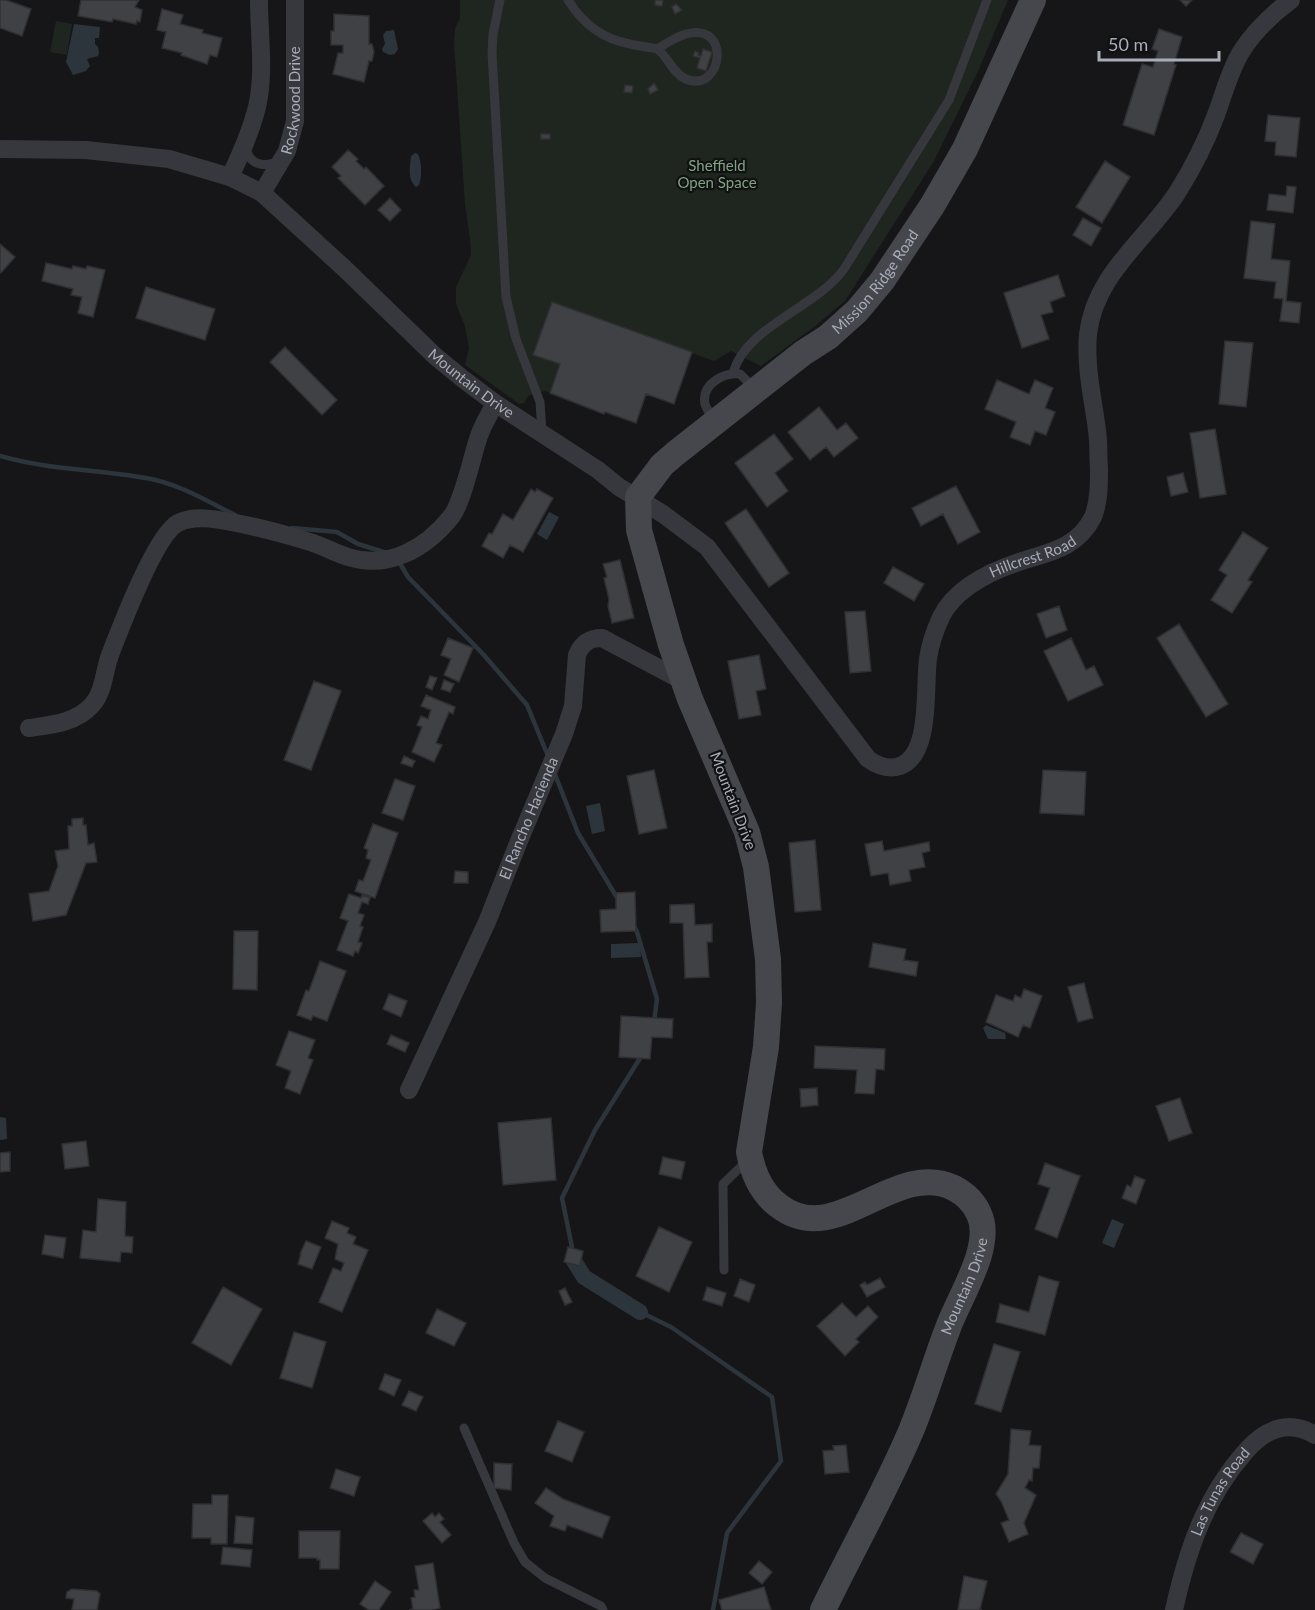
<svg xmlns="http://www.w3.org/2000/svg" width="1315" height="1610" viewBox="0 0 1315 1610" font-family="Lato,sans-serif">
<rect width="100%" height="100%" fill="#161618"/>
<path fill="#1e261f" d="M460,0H1008L979,69L934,161L845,301L814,327L761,366L731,351L714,361L552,303L534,354L560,364L550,393L545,391L529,395L524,403L519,404L465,365L469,348L465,326L456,304V287L471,255L470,239L465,204L454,43L455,29L460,18Z
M56,21L72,24L67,55L50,52Z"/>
<path fill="#2c353c" d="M74,24L100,27L99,38H95V44L98,47L99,53L98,56L87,59L90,66L86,71L73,75L66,62Z
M394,30L398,49L395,54L390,55L383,52L382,49L385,44L383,35L386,31Z
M415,153L418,154C422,163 422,176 419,185L416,187C407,179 410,167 411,156Z
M549,512L559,517L547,540L537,534Z
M600,803L605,831L592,834L586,806Z
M640,943L641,957L611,958V944Z
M986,1025L1005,1033L1006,1039H988L983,1028Z
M0,1117L6,1118L7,1139L0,1140Z
M1112,1219L1124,1224L1114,1248L1102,1243Z"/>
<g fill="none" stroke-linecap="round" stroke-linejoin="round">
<path stroke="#2c353c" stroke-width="4.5" d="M0,456C48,470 97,469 146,478C177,483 207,501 235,515
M292,528L337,532L358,544L387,553
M398,560L408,577L483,654L527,705L548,756
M554,772L578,833L619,901
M634,926L637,932L657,999L654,1022
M573,1252L562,1198L595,1130L642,1055
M640,1312L671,1327L772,1397L781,1461L727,1533L713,1610"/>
<path stroke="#2c353c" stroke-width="16" d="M574,1261L584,1277L640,1312"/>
</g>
<path fill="#404145" stroke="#303034" stroke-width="1.5" d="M0,0H6L31,9L22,36L0,28Z
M81,0H139L135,7L142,10L140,22L137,21L136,24L113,19L112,22L78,16Z
M655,0H663L662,6L655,5Z
M1180,0H1192L1186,6Z
M676,4L682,10L675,14L672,7Z
M162,9L183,15L180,24L203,30L202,33L222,38L217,57L210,55L207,64L181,55L182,53L162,48L166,32L157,30Z
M334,14L369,16V44H372L374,52L372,61H369L364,82L333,74L338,53H343V45H331V31H334Z
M1159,29L1182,37L1174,64L1176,65L1154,135L1123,125L1142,64L1153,67L1158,51L1152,49Z
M703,49L712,52L706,71L697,68L700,58L693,56L695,51L699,53L698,55L701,56Z
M654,83L658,90L650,94L648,89Z
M625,85L633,86L632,93L624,92Z
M1268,115L1300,118L1296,157L1275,155L1276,142L1265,141Z
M541,134H550V139H541Z
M348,150L358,159L356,161L364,169L366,167L384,186L365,205L338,178L341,176L332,167Z
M1105,161L1130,177L1102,223L1076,207Z
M1287,186L1296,187L1293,213L1267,210L1269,194L1286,196Z
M390,198L401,210L390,221L378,210Z
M1083,218L1101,228L1091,246L1073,235Z
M1251,221L1275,224L1271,259L1290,261L1286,301L1301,303L1299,323L1280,321L1283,299L1274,298L1276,282L1244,278Z
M0,244L15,257L1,273L0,272Z
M46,263L72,269L73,266L86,269L87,266L105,270L93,317L78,313L82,297L71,295L73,289L42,281Z
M1058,275L1065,296L1050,302L1053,312L1041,315L1049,339L1022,348L1004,293Z
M146,287L215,309L205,340L136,318Z
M552,302L692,352L674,404L646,394L636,423L605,412L604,414L550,393L560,364L533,355Z
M1225,341L1253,343L1246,407L1219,404Z
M285,347L337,400L322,415L270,362Z
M997,380L1029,394L1035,380L1053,388L1045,408L1055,412L1046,435L1035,431L1030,445L1010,437L1016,422L985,409Z
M819,407L837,430L846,423L858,438L834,457L826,447L810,460L788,432Z
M1215,429L1226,494L1200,498L1190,433Z
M774,434L793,459L775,473L788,491L767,507L735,463Z
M1183,473L1188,492L1171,496L1167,477Z
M956,486L980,532L958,544L943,514L921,526L912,508Z
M531,489L535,492L537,489L553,498L523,552L510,545L503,558L482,546L489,533L492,534L503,514L513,520Z
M746,509L789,573L769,587L725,523Z
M1243,532L1268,548L1248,580L1252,582L1232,613L1211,600L1227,575L1219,570Z
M620,560L634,618L612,623L608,606L609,599L604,578L607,577L603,564Z
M893,567L924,584L914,601L884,583Z
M1059,606L1067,630L1046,638L1037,614Z
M865,611L871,671L850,673L845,612Z
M1179,624L1228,704L1206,717L1157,638Z
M448,638L473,648L459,682L444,675L451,659L441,655Z
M1071,638L1086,670L1094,666L1103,685L1068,701L1044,651Z
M759,655L766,689L756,691L761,715L739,719L728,661Z
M430,676L437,678L432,690L426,687Z
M444,680L454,684L450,692L441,689Z
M314,681L341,691L311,770L284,760Z
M426,695L455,707L453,714L449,712L436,743L442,745L434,762L412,752L422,727L417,725L421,716L428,719L431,710L421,706Z
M404,756L415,761L412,767L401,763Z
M654,770L667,828L639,834L627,776Z
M1043,770L1086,772L1084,815L1040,813Z
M395,779L415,786L403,820L382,813Z
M83,818V825H86L88,845L94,843L97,862L86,863L66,915L33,921L29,894L49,891L58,866L55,851L69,849L68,826H72V819Z
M373,824L398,833L375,898L355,891L359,880L363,881L371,860L366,858L368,850L364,848Z
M815,840L821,910L795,912L789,843Z
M882,841L884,851L929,842L930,851L922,853L925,867L909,870L911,881L890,885L888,873L871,876L865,844Z
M455,871L468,872V883H454Z
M635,892L636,931L601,932L600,910L616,909V893Z
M349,894L361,898L362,895L370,898L368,904L362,902L358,913L364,915L360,926L363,927L358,942L362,943L358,953L355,951L353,956L337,950L348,921L340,918Z
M694,904L695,925L712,924V942H707L709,977L685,978L683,923H670V905Z
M234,931H258L257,990L233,989Z
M873,943L906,949L904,960L918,962L916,976L869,967Z
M320,961L346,971L327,1021L313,1016L311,1020L297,1015L306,990L309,991Z
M1084,983L1093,1018L1078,1022L1068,987Z
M1024,989L1042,996L1030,1028L1023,1025L1018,1037L986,1022L996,995L1013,1001L1015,995L1021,998Z
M389,994L407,1001L401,1017L383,1009Z
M621,1016L673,1019L672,1038L652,1037L650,1059L619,1057Z
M289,1031L315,1040L308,1058L313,1060L300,1094L285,1088L291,1071L276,1065Z
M391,1035L409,1043L405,1052L387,1044Z
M815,1046L885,1049L884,1070L876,1069L874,1094L855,1093L857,1070L814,1068Z
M817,1088L818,1105L801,1107L800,1089Z
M1180,1098L1192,1133L1169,1141L1156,1106Z
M551,1118L556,1180L503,1185L498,1123Z
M86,1141L89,1166L65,1169L62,1144Z
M10,1152V1171L0,1172V1153Z
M663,1157L685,1162L681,1179L659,1174Z
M1045,1163L1080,1176L1057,1238L1035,1229L1050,1188L1038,1184Z
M1135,1176L1145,1180L1136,1204L1122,1198L1127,1185L1131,1187Z
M98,1199L126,1202L125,1236L133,1237L132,1253L121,1252L120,1262L80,1258L83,1230L96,1232Z
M332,1221L349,1228L347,1233L356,1237L353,1244L368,1250L342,1312L319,1302L333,1268L341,1271L344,1263L335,1259L338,1244L325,1238Z
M659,1227L692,1242L669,1292L636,1276Z
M45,1235L66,1238L63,1258L42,1254Z
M306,1241L321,1247L312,1269L298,1264L301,1254H300Z
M568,1247L583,1251L580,1266L564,1262Z
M1039,1276L1059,1282L1045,1335L996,1322L1000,1304L1029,1312Z
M880,1278L885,1287L867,1297L860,1285L865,1282L867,1285Z
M740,1279L755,1285L749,1302L734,1296Z
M223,1287L262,1309L231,1365L192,1343Z
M707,1287L726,1293L722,1306L703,1300Z
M565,1288L572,1302L565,1305L559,1291Z
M842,1303L856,1317L868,1306L878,1317L856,1339L859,1342L845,1356L817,1326Z
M437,1309L466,1323L454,1346L426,1333Z
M294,1332L326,1342L312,1388L280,1378Z
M994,1344L1020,1352L1001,1412L975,1404Z
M385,1374L401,1380L394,1396L379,1389Z
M409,1391L423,1397L416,1411L402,1405Z
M558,1421L584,1432L572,1462L545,1451Z
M1011,1429L1031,1431L1029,1445L1041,1446L1039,1468H1033L1032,1481L1029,1480L1025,1488L1036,1495L1024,1523L1028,1534L1009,1542L1001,1523L1009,1520L1001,1501L996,1494L1008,1474Z
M846,1445L849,1472L825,1474L823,1451L834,1450L833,1446Z
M494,1463L512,1464L511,1490L494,1488Z
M336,1469L360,1477L354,1496L330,1488Z
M546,1488L563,1499L610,1517L602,1538L567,1525L565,1531L550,1526L554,1516L535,1503Z
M212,1495H228L227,1544H211V1538H192L193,1504H212Z
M432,1513L435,1517L439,1513L444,1519L440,1522L451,1535L442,1543L423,1521Z
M236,1516L254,1518L252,1544L234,1543Z
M299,1531H340L339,1569H320V1560H317V1558H299Z
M1241,1533L1263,1544L1253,1564L1230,1552Z
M223,1547L252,1550L250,1567L221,1564Z
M759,1561L772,1572L762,1584L749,1573Z
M433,1563L440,1608L432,1610H409L413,1609L411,1598L415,1597L414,1590H419L415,1566Z
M964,1576L987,1581L980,1609L982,1610H958Z
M375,1581L391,1592L379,1610H369L360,1604Z
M764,1587L771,1610H722L719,1600Z
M72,1589L97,1591L100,1594L97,1610H72L74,1599L66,1598L67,1592Z"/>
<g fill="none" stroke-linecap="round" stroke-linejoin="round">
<path stroke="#37383d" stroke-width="9" d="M500,0L493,34L492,53L506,297L516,339L540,402L542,432
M568,0C582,23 603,39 630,44C636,46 652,47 657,49C667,55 672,73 686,79C723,94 732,21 686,34C675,37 666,44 657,49
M246,146C248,165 263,168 280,161
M733,373C746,326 816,308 844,269L949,100L987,0
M714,421C711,416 707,410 705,404C701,384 724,372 740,374L755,389
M724,1270L723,1184L748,1160
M464,1428L514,1543L525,1562L545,1578L601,1606L603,1610"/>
<g stroke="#37383d" stroke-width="18">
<path id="s1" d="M0,149L86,150L169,159L230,177L262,193L344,268L435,356L463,379L495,403L598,470L619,487L663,514L707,547L868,759C878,766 888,770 900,766C932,754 924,687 928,659C930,645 935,630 941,617C956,587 991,571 1022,561C1051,552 1078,547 1093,517C1099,502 1099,485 1099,469C1098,456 1099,443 1097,430C1093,399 1085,366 1088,334C1095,274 1146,240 1177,193C1192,169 1206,142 1216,115C1224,94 1229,72 1241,52C1254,31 1271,15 1291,0"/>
<path d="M230,177C241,154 251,131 257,107C265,73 259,35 259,0"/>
<path id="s2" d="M262,193L287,151L295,121V0"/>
<path d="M29,728C51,725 76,723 92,705C104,692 104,671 110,655C120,629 156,534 178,523C194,515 215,519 231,522C258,527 284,534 310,542C323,546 335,553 348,557C389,570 426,548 451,517C463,502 472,456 479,436C483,424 490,414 495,403"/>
<path id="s3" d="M409,1090L487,922L519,841L564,734L573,706L577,655C582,643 589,638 602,638L683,681"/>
<path id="s4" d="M1174,1610C1187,1551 1205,1497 1246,1451C1265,1429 1289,1419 1315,1435"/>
</g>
<path stroke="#45474d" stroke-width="26" id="s5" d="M823,1610C852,1550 885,1492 911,1431C925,1397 935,1362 948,1328C959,1297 994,1246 979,1214C974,1202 965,1194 954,1188C895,1159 836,1250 779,1206C761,1193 753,1174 749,1152L766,1047L769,1003L768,959L756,867L747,832L690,699L671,645L639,530L638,497L662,465L676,453L803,353L828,337L857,311L882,281L932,206L965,149L1033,0"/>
</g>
<g text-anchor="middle" stroke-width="4.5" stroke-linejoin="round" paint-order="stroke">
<g font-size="15" fill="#a8adb8" stroke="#111113">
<text dy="5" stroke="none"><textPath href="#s2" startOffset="100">Rockwood Drive</textPath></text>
<text dy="5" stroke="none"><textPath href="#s5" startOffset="1716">Mission Ridge Road</textPath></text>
<text dy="5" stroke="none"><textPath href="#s1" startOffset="552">Mountain Drive</textPath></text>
<text dy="5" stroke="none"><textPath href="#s1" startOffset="1412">Hillcrest Road</textPath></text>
<text transform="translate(733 801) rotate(69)" y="5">Mountain Drive</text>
<text dy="5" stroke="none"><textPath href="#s3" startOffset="297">El Rancho Hacienda</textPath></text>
<text dy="5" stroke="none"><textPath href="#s5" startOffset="354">Mountain Drive</textPath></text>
<text dy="5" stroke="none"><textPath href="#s4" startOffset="128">Las Tunas Road</textPath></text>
</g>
<g font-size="15" fill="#7fa381" stroke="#111113">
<text x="717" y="171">Sheffield<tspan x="717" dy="17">Open Space</tspan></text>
</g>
</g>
<path d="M1099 51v9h120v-9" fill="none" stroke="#a8adb8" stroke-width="3"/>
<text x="1108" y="51" font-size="18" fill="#a8adb8" stroke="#111113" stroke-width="4.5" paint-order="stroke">50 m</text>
</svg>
